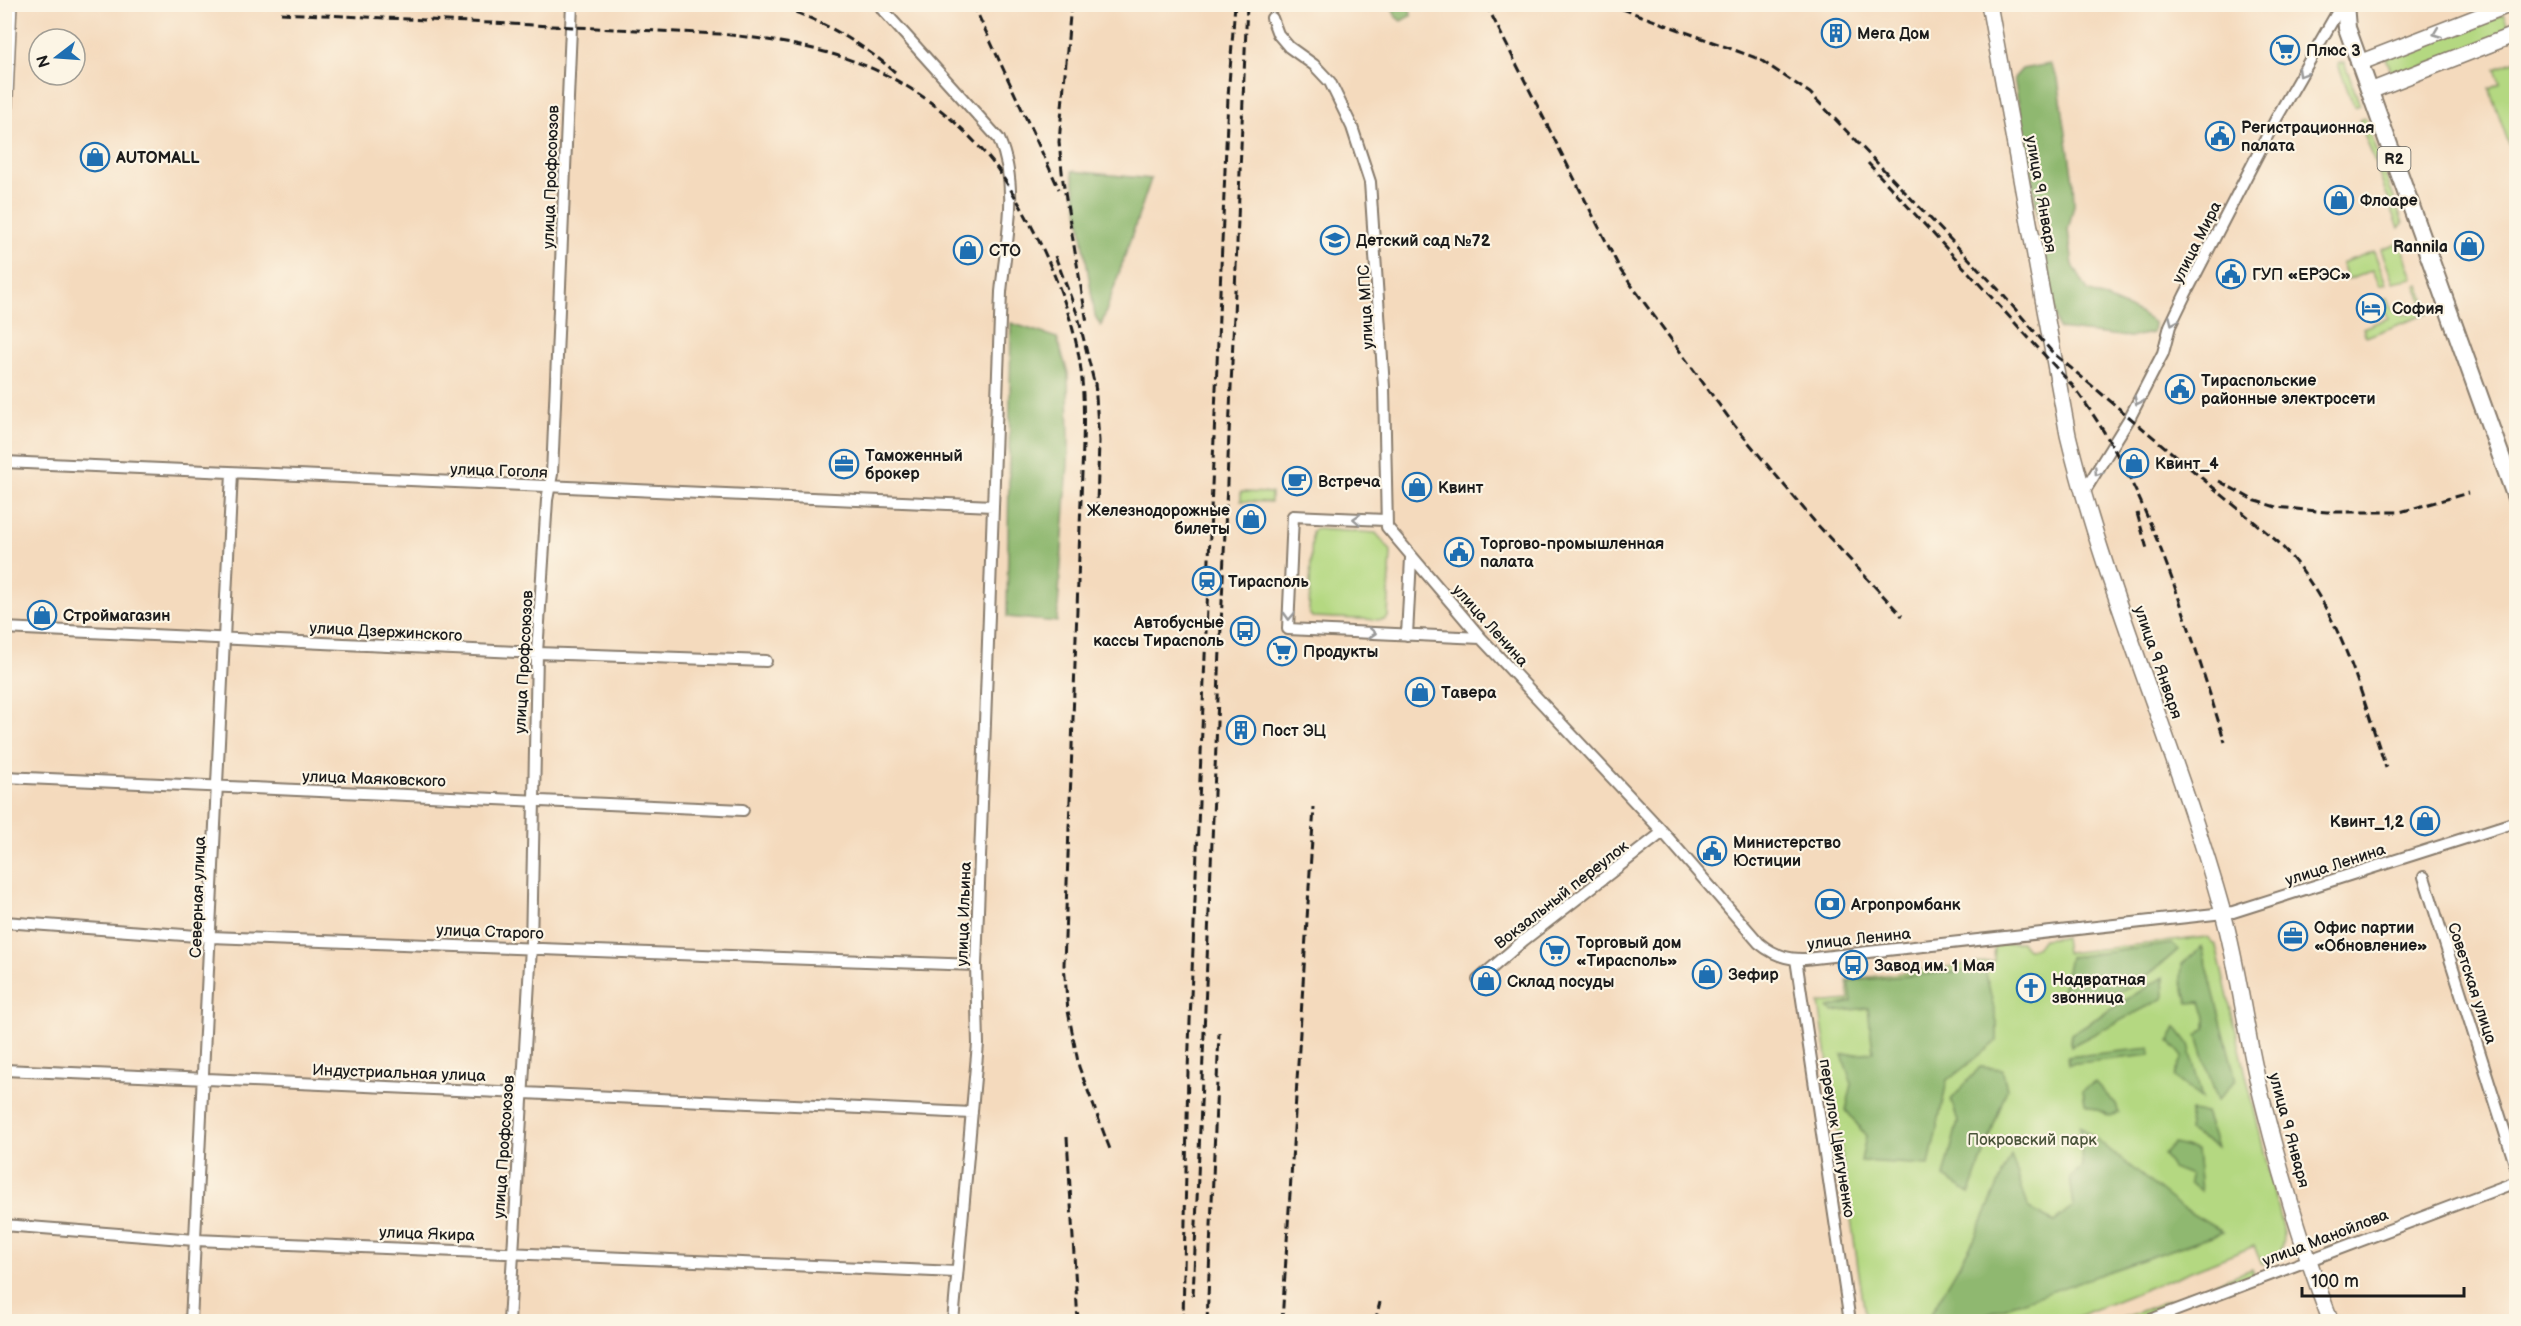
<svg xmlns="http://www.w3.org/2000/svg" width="2521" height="1326" viewBox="0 0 2521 1326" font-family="'Balsamiq Sans',sans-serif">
<rect width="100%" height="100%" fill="#fcf5e5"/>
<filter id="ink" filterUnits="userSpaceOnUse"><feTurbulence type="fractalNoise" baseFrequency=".0167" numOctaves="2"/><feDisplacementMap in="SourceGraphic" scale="12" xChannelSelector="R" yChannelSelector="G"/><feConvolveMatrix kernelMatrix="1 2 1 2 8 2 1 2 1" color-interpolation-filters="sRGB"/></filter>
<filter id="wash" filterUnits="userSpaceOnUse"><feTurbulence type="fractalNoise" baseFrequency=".008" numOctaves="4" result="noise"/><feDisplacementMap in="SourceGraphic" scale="24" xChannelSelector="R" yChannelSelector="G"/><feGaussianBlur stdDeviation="1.35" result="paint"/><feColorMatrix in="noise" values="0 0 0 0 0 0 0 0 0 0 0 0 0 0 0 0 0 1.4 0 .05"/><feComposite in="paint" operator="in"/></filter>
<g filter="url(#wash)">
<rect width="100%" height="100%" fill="#f4dabd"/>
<path fill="#b4d881" stroke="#687a4e" stroke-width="1.5" d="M2503,14L2511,33L2394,78L2386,58Z
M2516,61V145L2510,147L2489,88L2500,83L2495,69Z
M2344,62L2360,105L2354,107L2338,64Z
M2365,118L2403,223L2399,228L2359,120Z
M2400,242L2413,278L2393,282L2381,249Z
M2374,251L2386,284L2380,286L2373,270L2348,280L2342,263Z
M2419,285L2429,313L2366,337L2363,328L2388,318L2382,300L2388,298C2391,318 2415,321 2422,301L2416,286Z
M1241,492L1271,493V502L1241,501Z
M1315,529L1376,533L1391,551L1388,617L1384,620L1312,617L1309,613L1312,532Z
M2064,937L2066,953L2207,937L2216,946L2283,1232C2283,1251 2280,1257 2262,1265L2254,1246L2066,1321H1866L1819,1003L1849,1000L1847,980L1994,961L1995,944L2021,942L2027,949L2036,948L2043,939Z
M2252,1269L2254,1274L2130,1321H2114Z"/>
<path fill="#8fb86f" stroke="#566a46" stroke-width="1.5" d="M1391,5H1410L1411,16L1401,21L1396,17Z
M2050,64L2058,79L2073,181L2074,205L2068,230L2073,265L2088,291L2139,313L2154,323L2153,333L2130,337L2058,329L2014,78L2022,69Z
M1072,171L1151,179L1101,326L1095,316Z
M1011,323L1057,338L1068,373L1069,449L1057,622L1007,617Z
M2172,944L2178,950C2159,966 2139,985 2115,993C2099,998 2084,990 2068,998L2062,992L2070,957Z
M2202,947L2236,1080L2217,1100L2197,1036L2206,1029V1017L2201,1002L2188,1003L2181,980L2182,964Z
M1985,969L1997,1023V1041L1947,1081L1929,1165L1861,1161L1866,1136L1846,1110L1852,1084L1842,1055L1873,1052L1868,1008L1833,1012L1828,1008L1852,1002L1849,981Z
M2163,977L2164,998L2071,1046V1034Z
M2176,1027L2189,1044L2202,1099L2174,1077L2183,1057L2170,1041Z
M2150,1048V1055L2068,1064L2067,1057Z
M1980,1067L2002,1069L2007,1088L1970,1193L1944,1177L1958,1121L1951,1100Z
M2095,1082L2116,1105L2119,1113L2110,1116L2085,1104L2083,1090Z
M2191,1111L2205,1113L2217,1147L2188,1131Z
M2080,1126L2182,1208L2223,1232L1966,1321H1933L1928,1318L1974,1240L2011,1155L2029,1209L2054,1222L2074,1206L2070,1177L2082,1167Z
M2174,1144L2197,1150L2201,1191L2189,1183L2190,1175L2172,1168L2163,1154Z"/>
</g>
<g filter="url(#ink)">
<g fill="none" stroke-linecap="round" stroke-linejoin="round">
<g stroke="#887b6c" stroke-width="14">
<path id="street" d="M882,9L999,139C1020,187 1006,241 1001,292L976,965L978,1044L953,1322
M1272,18L1278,34L1289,47L1314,65L1330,82L1352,127L1370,182L1384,387L1387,527L1481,638L1663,832L1759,943C1772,954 1788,960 1805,959L2233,912L2516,822
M4,462L993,506
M2082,495L2129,419L2163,353L2170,326L2185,295L2276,119L2342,4
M1385,520L1293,516L1288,629L1481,638
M4,628L537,653L766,661
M1407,635L1411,558
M4,777L743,810
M2424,877L2516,1167
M4,922L211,937L976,965
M1796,959L1850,1322
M1478,980L1524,940L1663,832
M4,1070L972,1113
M4,1225L195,1240L957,1272
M191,1322L232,473
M509,1322L531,947L537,653L547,500L552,474L572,4
M2145,1322L2516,1182"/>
</g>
<g stroke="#887b6c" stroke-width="18">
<path id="secondary" d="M1989,4L2068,435C2107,597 2178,751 2223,913C2240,974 2246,1038 2262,1099C2281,1175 2303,1249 2331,1322
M2359,63L2511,4
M2370,91L2516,34
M4,119L9,4"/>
</g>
<g stroke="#887b6c" stroke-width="20">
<path id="primary" d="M2345,4L2347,28L2516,498"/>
</g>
<use href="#street" stroke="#fff" stroke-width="10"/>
<use href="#secondary" stroke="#fff" stroke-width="15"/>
<use href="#primary" stroke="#fff" stroke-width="16"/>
<path stroke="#1c1c1c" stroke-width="3" stroke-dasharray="9 4.5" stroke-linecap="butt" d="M770,4C815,16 860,42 895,72
M973,4L1059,189
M1071,4L1059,142L1063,181L1087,323
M1486,4L1621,271L1734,425L1814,521L1902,616
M1609,4L1759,59L1810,93L1997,288L2053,353L2278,542C2340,608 2358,684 2386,768
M281,13L720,34C840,46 924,73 1001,173
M1868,163L2072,385C2151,488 2186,620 2225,742
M996,167C1032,219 1068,294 1079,357C1084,386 1084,416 1083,445L1064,965L1068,1011L1079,1067L1111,1152
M1055,256L1078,316L1096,390
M1095,382L1099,441L1097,505
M2219,481L2253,500L2276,507L2327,512H2400L2468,493
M2137,513L2147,549
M1067,1137L1078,1322
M1193,1296L1247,4
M1183,1322L1188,1070L1228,97L1235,4
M1207,1322L1219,1033
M1282,1322L1314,807
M1375,1322L1380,1302"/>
</g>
<defs><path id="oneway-chevron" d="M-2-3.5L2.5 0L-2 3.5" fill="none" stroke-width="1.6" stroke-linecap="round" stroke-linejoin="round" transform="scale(1.5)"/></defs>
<g stroke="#999">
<use href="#oneway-chevron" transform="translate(2437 33) rotate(159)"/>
<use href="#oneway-chevron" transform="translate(2302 73) rotate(120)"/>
<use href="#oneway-chevron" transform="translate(2173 321) rotate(114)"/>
<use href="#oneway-chevron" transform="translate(2138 401) rotate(117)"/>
<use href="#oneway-chevron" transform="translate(2098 472) rotate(124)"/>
<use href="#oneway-chevron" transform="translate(1357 519) rotate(-177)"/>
<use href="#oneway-chevron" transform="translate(1289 616) rotate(92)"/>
<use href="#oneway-chevron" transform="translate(1372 633) rotate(3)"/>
</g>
</g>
<defs>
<g id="building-ring" transform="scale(1.5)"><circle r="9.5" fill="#fcf5e5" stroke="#1f6fb2" stroke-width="1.5"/><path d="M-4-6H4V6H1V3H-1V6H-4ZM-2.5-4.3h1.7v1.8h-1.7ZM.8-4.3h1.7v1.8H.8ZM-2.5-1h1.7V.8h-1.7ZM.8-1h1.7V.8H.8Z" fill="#1f6fb2"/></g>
<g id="supermarket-ring" transform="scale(1.5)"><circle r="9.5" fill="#fcf5e5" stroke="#1f6fb2" stroke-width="1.5"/><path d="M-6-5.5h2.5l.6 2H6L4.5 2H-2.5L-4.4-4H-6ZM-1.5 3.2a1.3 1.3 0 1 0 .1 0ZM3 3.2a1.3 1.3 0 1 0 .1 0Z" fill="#1f6fb2"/></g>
<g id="civic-ring" transform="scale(1.5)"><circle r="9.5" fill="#fcf5e5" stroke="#1f6fb2" stroke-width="1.5"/><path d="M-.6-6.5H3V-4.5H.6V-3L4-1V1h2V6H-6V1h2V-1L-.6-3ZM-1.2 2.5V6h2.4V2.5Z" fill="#1f6fb2"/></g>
<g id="shop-ring" transform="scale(1.5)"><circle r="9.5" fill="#fcf5e5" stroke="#1f6fb2" stroke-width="1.5"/><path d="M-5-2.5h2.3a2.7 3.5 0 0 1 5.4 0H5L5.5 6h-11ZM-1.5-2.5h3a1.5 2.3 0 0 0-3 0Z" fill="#1f6fb2"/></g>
<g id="school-ring" transform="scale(1.5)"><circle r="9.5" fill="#fcf5e5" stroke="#1f6fb2" stroke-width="1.5"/><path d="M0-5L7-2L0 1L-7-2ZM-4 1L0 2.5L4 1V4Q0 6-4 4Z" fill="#1f6fb2"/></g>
<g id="hotel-ring" transform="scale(1.5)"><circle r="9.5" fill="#fcf5e5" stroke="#1f6fb2" stroke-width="1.5"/><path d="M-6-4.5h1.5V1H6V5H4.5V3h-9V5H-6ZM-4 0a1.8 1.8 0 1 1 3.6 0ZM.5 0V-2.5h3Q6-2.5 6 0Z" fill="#1f6fb2"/></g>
<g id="office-ring" transform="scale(1.5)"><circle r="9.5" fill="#fcf5e5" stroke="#1f6fb2" stroke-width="1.5"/><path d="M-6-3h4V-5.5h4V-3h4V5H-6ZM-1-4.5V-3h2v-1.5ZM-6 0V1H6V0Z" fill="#1f6fb2"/></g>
<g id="cafe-ring" transform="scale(1.5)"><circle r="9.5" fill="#fcf5e5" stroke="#1f6fb2" stroke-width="1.5"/><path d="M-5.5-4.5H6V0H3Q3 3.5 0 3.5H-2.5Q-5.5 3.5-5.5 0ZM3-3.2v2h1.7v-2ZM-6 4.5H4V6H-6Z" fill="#1f6fb2"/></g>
<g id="station-ring" transform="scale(1.5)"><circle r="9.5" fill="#fcf5e5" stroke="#1f6fb2" stroke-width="1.5"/><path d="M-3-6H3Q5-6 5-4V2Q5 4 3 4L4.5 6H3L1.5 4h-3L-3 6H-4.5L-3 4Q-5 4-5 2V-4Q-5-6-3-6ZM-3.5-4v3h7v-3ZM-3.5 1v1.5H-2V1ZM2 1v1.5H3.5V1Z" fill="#1f6fb2"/></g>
<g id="bus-ring" transform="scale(1.5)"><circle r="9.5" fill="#fcf5e5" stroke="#1f6fb2" stroke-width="1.5"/><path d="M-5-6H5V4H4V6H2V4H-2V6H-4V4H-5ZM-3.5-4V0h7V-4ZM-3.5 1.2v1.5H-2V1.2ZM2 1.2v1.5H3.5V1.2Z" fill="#1f6fb2"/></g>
<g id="bank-ring" transform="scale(1.5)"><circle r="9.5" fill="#fcf5e5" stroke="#1f6fb2" stroke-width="1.5"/><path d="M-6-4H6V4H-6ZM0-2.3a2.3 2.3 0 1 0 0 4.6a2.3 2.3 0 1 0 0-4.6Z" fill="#1f6fb2"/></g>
<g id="church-ring" transform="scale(1.5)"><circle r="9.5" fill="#fcf5e5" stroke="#1f6fb2" stroke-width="1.5"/><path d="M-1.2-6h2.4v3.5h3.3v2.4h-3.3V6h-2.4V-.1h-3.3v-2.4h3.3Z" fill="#1f6fb2"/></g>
</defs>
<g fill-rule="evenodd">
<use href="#building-ring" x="1836" y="33"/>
<use href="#supermarket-ring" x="2285" y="50"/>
<use href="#civic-ring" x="2220" y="136"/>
<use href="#shop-ring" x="95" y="157"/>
<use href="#shop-ring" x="2339" y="200"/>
<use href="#school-ring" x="1335" y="240"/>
<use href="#shop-ring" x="2469" y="246"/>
<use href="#shop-ring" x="968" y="250"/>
<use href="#civic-ring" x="2231" y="274"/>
<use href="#hotel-ring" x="2371" y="308"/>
<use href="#civic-ring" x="2180" y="389"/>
<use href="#shop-ring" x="2134" y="463"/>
<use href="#office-ring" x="844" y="464"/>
<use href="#cafe-ring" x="1297" y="481"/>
<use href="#shop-ring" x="1417" y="487"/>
<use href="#shop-ring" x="1251" y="519"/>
<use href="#civic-ring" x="1459" y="552"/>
<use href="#station-ring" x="1207" y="581"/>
<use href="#shop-ring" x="42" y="615"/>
<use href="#bus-ring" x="1245" y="631"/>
<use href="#supermarket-ring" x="1282" y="651"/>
<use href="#shop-ring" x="1420" y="692"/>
<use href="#building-ring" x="1241" y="730"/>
<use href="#shop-ring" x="2425" y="821"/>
<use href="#civic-ring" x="1712" y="851"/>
<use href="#bank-ring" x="1830" y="904"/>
<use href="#office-ring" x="2293" y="936"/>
<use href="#supermarket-ring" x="1555" y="951"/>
<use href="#bus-ring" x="1853" y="965"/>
<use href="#shop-ring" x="1707" y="974"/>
<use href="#shop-ring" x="1486" y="981"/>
<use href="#church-ring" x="2031" y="988"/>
</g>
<g text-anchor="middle" stroke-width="4.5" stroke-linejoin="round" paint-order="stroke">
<rect fill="#fcf5e5" stroke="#5f5d58" stroke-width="1.5" x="2377.5" y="147" width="33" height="24" rx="4.5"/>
<g font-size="15" font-weight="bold" fill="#1c1c1c">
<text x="2394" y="164">R2</text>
</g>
<g font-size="16" font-weight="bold" fill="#1c1c1c" stroke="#fcf5e5" text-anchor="start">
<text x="1857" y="39">Мега Дом</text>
<text x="2306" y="56">Плюс 3</text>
<text x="2241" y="133">Регистрационная<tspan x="2241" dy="18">палата</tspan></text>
<text x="116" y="163">AUTOMALL</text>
<text x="2360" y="206">Флоаре</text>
<text x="1356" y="246">Детский сад №72</text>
<text x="2448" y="252" text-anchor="end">Rannila</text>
<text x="989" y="256">СТО</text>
<text x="2252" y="280">ГУП «ЕРЭС»</text>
<text x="2392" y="314">София</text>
<text x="2201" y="386">Тираспольские<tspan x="2201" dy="18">районные электросети</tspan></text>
<text x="865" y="461">Таможенный<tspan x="865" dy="18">брокер</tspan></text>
<text x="2155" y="469">Квинт_4</text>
<text x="1318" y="487">Встреча</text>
<text x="1438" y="493">Квинт</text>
<text x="1230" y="516" text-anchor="end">Железнодорожные<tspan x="1230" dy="18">билеты</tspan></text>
<text x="1480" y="549">Торгово-промышленная<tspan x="1480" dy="18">палата</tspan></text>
<text x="1228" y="587">Тирасполь</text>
<text x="63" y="621">Строймагазин</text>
<text x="1224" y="628" text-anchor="end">Автобусные<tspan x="1224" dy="18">кассы Тирасполь</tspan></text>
<text x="1303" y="657">Продукты</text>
<text x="1441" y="698">Тавера</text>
<text x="1262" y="736">Пост ЭЦ</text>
<text x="2404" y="827" text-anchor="end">Квинт_1,2</text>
<text x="1733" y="848">Министерство<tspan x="1733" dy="18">Юстиции</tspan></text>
<text x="1851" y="910">Агропромбанк</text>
<text x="2314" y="933">Офис партии<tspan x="2314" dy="18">«Обновление»</tspan></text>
<text x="1576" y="948">Торговый дом<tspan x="1576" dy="18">«Тирасполь»</tspan></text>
<text x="1874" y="971">Завод им. 1 Мая</text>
<text x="1728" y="980">Зефир</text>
<text x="2052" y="985">Надвратная<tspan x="2052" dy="18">звонница</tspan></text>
<text x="1507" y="987">Склад посуды</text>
</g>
<g font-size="16" fill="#1c1c1c" stroke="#fcf5e5">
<text transform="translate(550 177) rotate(-88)" y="6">улица Профсоюзов</text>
<text transform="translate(2042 194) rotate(80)" y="6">улица 9 Января</text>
<text transform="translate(2196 242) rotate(-63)" y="6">улица Мира</text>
<text transform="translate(1365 307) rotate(-93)" y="6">улица МПС</text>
<text transform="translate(499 470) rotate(2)" y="6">улица Гоголя</text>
<text transform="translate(1491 625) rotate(48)" y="6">улица Ленина</text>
<text transform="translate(386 631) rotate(3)" y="6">улица Дзержинского</text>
<text transform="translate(523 662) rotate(-87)" y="6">улица Профсоюзов</text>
<text transform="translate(2159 662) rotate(71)" y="6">улица 9 Января</text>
<text transform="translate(374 778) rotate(2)" y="6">улица Маяковского</text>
<text transform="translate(2335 864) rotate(-18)" y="6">улица Ленина</text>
<text transform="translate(1561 894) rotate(-38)" y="6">Вокзальный переулок</text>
<text transform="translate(197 897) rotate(-88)" y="6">Северная улица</text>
<text transform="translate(963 914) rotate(-88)" y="6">улица Ильина</text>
<text transform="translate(490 931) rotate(2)" y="6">улица Старого</text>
<text transform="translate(1859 938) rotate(-6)" y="6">улица Ленина</text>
<text transform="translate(2473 983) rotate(72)" y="6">Советская улица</text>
<text transform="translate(399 1072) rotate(2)" y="6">Индустриальная улица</text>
<text transform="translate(2290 1130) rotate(75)" y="6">улица 9 Января</text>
<text transform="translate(1838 1138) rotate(81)" y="6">переулок Цвигуненко</text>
<text transform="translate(503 1147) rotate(-86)" y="6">улица Профсоюзов</text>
<text transform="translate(427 1233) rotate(2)" y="6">улица Якира</text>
<text transform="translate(2325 1237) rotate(-21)" y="6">улица Манойлова</text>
</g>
<g font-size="16" fill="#4a543a" stroke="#fcf5e5">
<text x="2032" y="1145">Покровский парк</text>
</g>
</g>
<rect width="2521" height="1326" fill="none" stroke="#fcf5e5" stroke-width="24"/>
<g transform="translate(57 57) rotate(253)"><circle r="28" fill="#fcf5e5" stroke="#a29e95" stroke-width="1.5"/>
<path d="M0-4.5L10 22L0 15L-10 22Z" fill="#1f6fb2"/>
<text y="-9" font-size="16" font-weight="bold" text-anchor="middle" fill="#1c1c1c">N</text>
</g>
<path d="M2302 1287v9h162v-9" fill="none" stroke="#1c1c1c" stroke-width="3"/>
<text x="2311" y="1287" font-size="18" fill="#1c1c1c" stroke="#fcf5e5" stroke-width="4.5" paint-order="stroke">100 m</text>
</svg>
